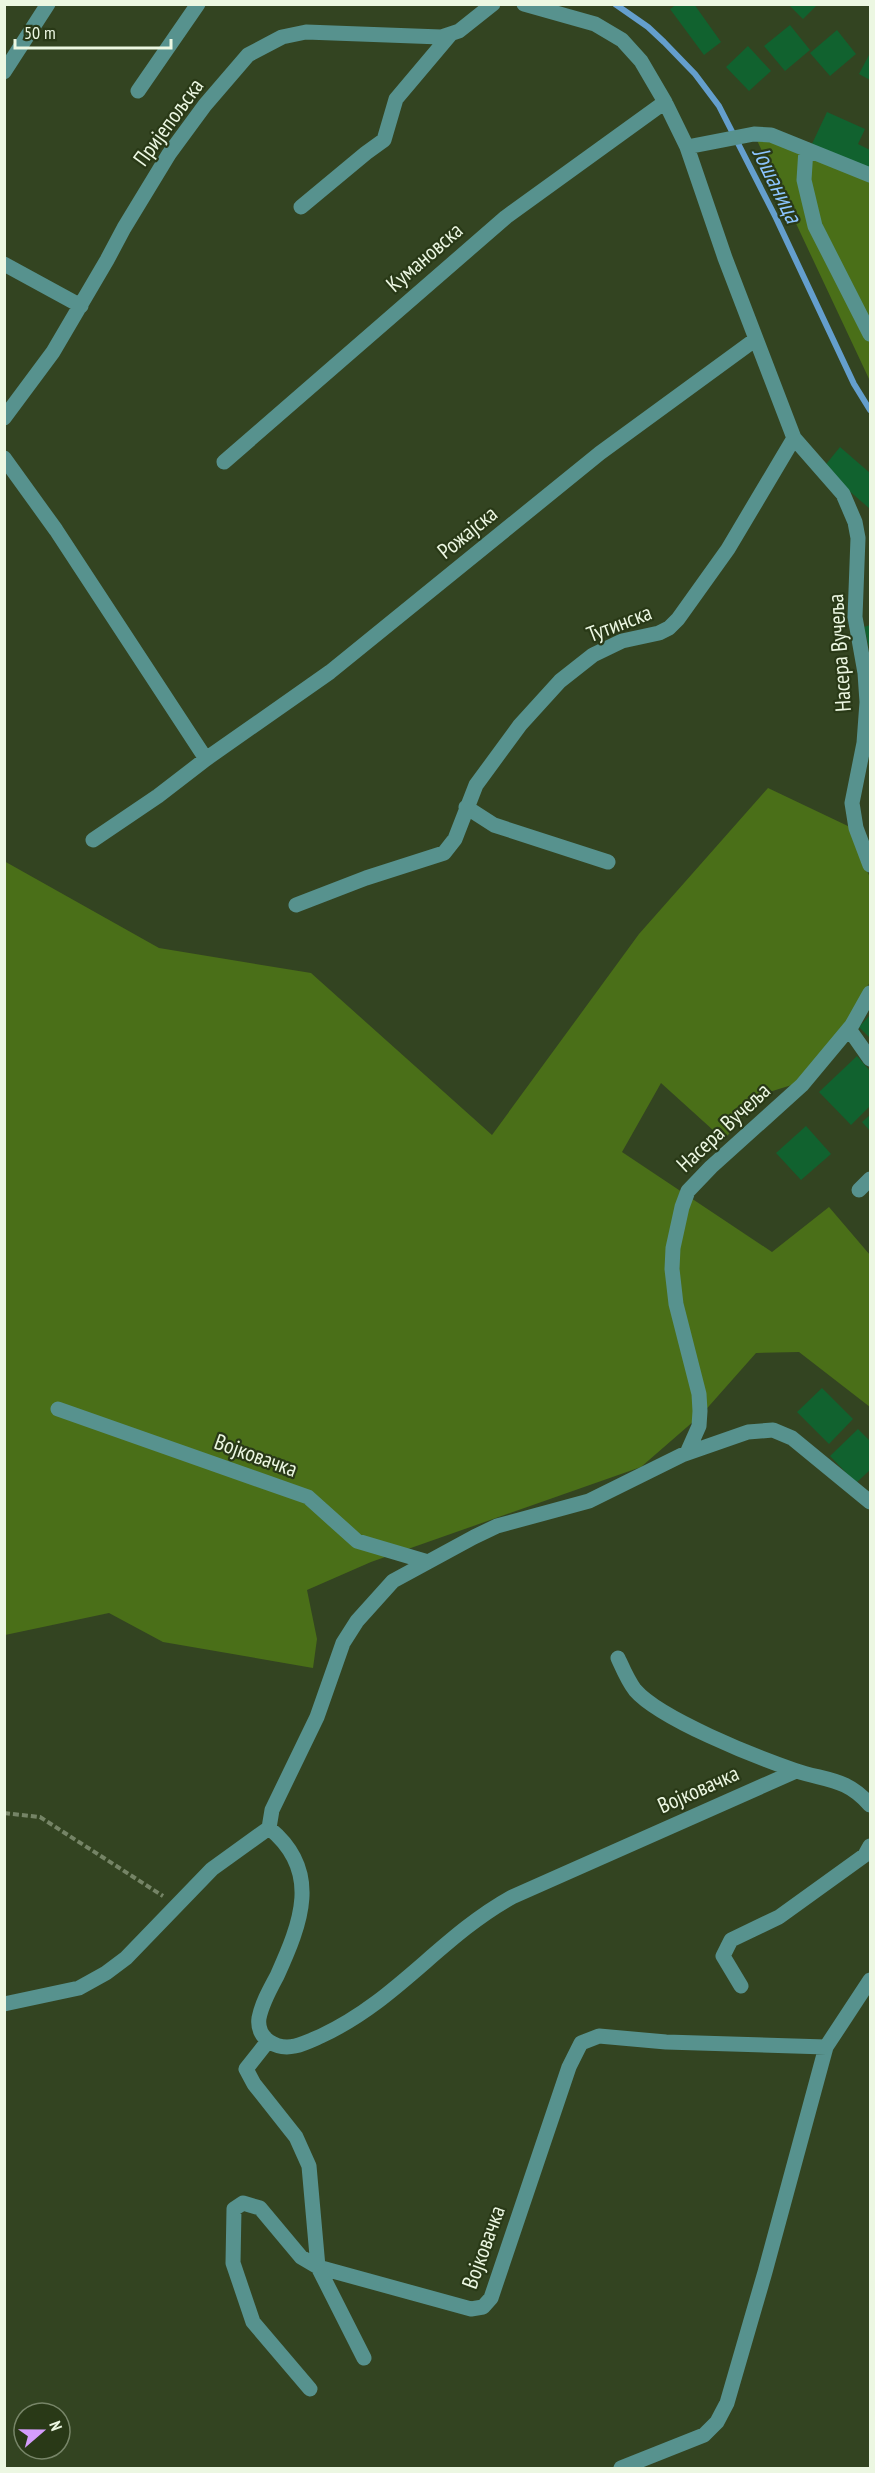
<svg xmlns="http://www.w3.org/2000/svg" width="875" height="2473" viewBox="0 0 875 2473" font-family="'PT Sans Narrow',sans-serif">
<rect width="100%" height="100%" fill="#334421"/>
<path fill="#4a6f18" d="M754,134L870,175V381Z
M768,788L850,827L870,878V982L846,1024L795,1084L760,1095L724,1140L661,1083L622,1152L772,1252L829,1207L870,1255V1407L799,1352L756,1353L702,1414L641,1467L371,1562L307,1590L317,1639L313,1668L163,1642L109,1613L5,1635L4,861L159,948L311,973L492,1135L639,934Z"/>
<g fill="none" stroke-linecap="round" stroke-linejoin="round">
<path stroke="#649fcd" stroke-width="6" d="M615,4L648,27L664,42L695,74L719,106L776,218L854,384L870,410"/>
</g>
<path fill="#11622f" d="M677,4H694L721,42L704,55L670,9Z
M788,4H818L803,19Z
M790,25L810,50L785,71L764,46Z
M837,30L856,54L830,76L810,53Z
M748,46L771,71L749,91L726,67Z
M870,53V80L859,74Z
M827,112L865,129L858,144L870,150V174L811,146Z
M840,447L870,473V509L823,468Z
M870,625V651L864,627Z
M870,1015V1038L859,1027Z
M857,1056L870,1071V1106L851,1125L819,1092Z
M870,1115V1131L862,1122Z
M806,1126L831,1154L801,1180L776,1153Z
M822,1388L853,1419L829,1444L797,1412Z
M858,1429L870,1441V1470L856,1483L830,1456Z"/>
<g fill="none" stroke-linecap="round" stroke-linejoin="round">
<path stroke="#758466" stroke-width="4" stroke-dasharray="6 3" stroke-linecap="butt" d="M4,1813L40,1817L163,1896"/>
<path stroke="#57928e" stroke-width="15" d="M524,4L595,24L622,40L641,61L665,102L687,147L725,258L794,438L843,494L855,522L858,538L855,617L865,673L867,702L864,743L852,803L856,828L870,865
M4,72L48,4
M138,91L198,4
M687,147L754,134L771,135L870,175
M806,149L804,180L815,226L870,334
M301,207L366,153L384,140L396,99L450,35
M4,264L81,306
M4,418L53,352L107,260L124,228L169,154L205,105L248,55L282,37L306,32L441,37L459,31L493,4
M4,458L56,530L206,759
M224,462L506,217L665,102
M466,807L494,825L608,862
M93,840L158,796L206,759L330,672L600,453L756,339
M296,905L366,878L444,853L455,839L476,785L520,725L560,681L593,655L622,641L659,633L669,628L678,619L728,549L794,438
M849,1029L870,1059
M859,1190L870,1179
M58,1409L308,1497L357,1541L428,1562
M687,1453L699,1426L700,1411L699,1394L676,1304L672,1269L673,1248L682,1207L688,1191L711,1167L802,1085L852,1025L870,993
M618,1658C623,1669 628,1681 635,1690C660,1719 756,1757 794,1770C825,1781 846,1777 870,1805
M269,1828C322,1871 301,1923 277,1976C270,1989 262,2003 259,2018C256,2039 277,2050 295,2046C304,2044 312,2040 321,2036C398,2000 440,1937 512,1897L796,1771
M741,1986L723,1956L731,1940L779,1917L865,1855L870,1846
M4,2004L79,1988L106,1973L126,1958L212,1869L269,1828L272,1810L317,1717L343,1643L357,1621L393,1581L474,1537L497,1526L589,1501L682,1455L748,1432L773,1430L792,1438L870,1502
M268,2041L246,2069L254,2084L296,2137L309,2166L318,2267L364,2358
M310,2389L253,2322L233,2263L234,2209L243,2203L260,2208L301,2257L318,2267L471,2309L483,2307L491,2298L569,2067L581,2043L599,2036L666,2042L826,2047
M621,2468L704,2435L717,2422L727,2403L765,2272L826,2047L870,1980"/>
</g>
<g text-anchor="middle" stroke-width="4.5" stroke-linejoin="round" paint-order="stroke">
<g font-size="22" fill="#ecf7e2" stroke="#293917">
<text transform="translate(168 122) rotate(-54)" y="8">Пријепољска</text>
<text transform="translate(424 257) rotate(-41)" y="8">Кумановска</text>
<text transform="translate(467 532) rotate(-39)" y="8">Рожајска</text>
<text transform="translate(619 623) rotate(-21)" y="8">Тутинска</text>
<text transform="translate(839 653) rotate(-94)" y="8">Насера Вучеља</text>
<text transform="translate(723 1127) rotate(-43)" y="8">Насера Вучеља</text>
<text transform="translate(256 1455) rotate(20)" y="8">Војковачка</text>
<text transform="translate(698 1789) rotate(-24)" y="8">Војковачка</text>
<text transform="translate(483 2247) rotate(-70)" y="8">Војковачка</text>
</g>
<g font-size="24" font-style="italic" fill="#8cc4fe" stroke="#293917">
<text transform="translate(777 185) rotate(64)" y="8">Јошаница</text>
</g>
</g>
<rect width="875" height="2473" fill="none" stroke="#ecf7e2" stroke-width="12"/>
<g transform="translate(42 2431) rotate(70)"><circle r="28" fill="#293917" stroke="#778568" stroke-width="1.5"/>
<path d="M0-4.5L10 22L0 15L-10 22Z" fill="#d49cfb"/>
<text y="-9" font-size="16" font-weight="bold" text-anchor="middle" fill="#ecf7e2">N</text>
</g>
<path d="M15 39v9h156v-9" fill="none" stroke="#ecf7e2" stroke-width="3"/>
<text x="24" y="39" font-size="18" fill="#ecf7e2" stroke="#293917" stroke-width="4.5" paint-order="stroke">50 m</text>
</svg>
